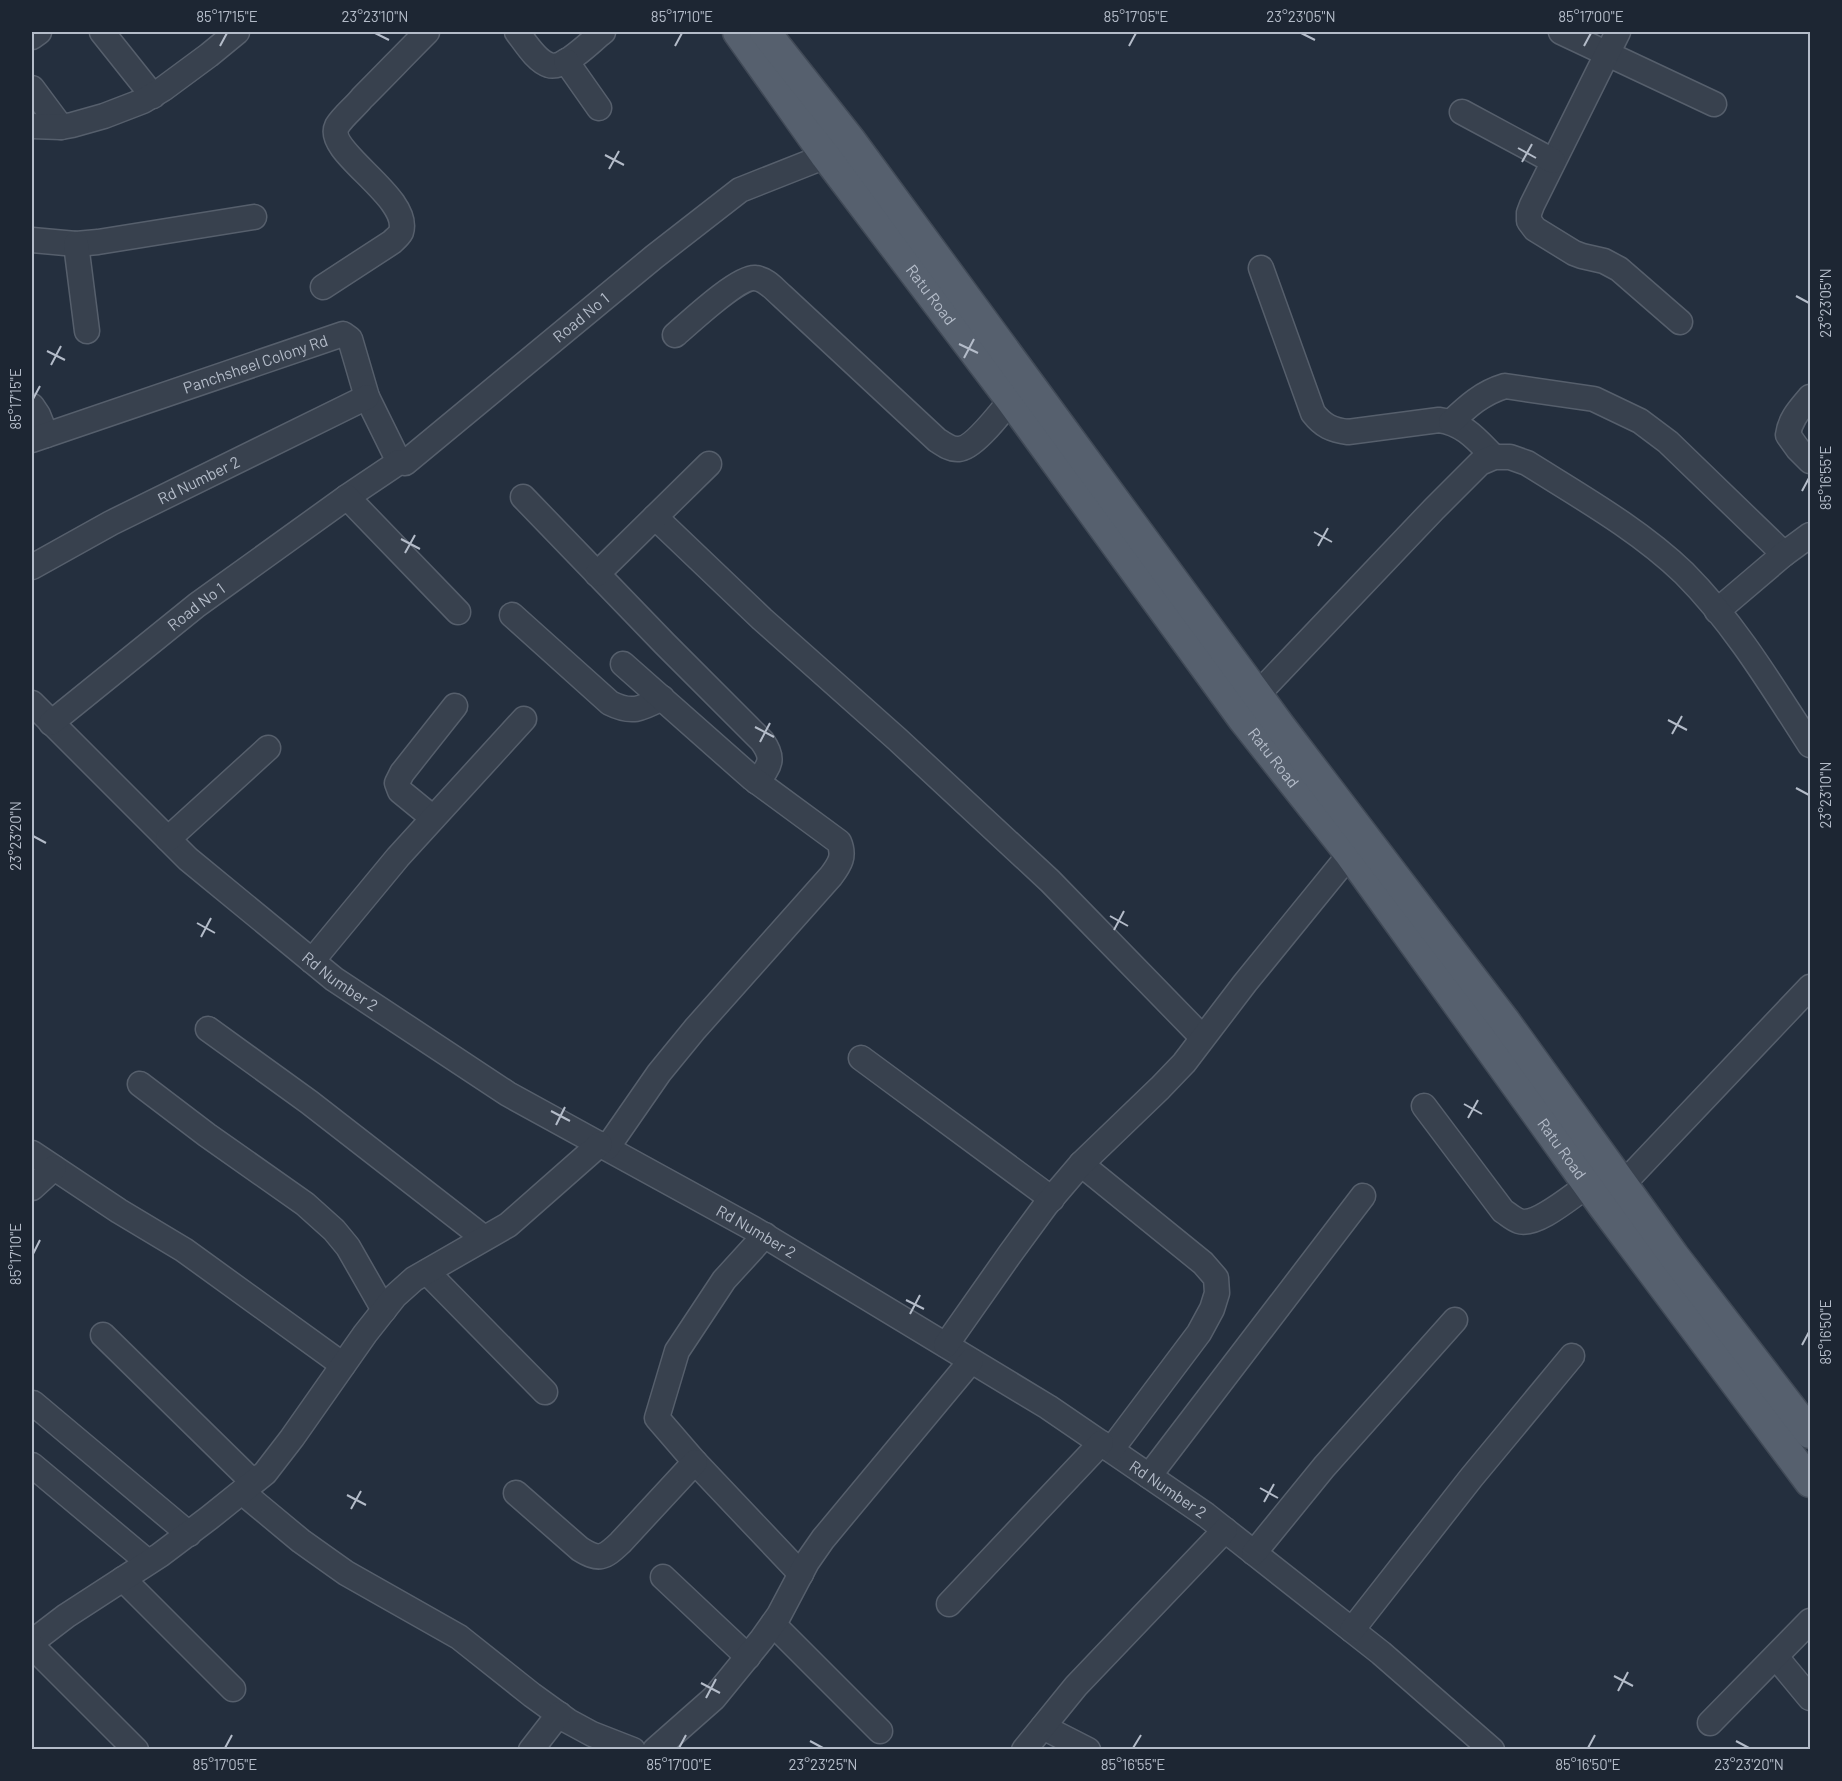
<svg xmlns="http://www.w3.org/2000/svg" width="1842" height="1781" viewBox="0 0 1842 1781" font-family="Barlow,sans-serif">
<rect width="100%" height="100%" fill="#242f3e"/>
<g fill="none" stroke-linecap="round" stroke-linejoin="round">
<g stroke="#565f6c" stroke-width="27">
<g id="minor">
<path d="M102,32L153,96"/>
<path d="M517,32C525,42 536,61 549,65C564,70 591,41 603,32"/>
<path d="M1561,32L1714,104"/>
<path d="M1618,32L1532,205L1529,213V221L1535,229L1574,253L1582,256L1604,261L1619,269L1680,322"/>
<path d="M32,37L39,32"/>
<path d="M566,61L599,108"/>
<path d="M32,88L61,127"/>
<path d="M1462,112L1553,161"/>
<path d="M32,126L61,127L72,125L104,116L143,101L163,89L209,55L237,32"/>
<path d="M32,240L76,244L98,242L254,217"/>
<path d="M76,244L87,331"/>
<path d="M1261,268L1313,413C1323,426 1332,430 1348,432L1439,420C1464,423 1478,441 1494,457"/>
<path d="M323,287L392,242C395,239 399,236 401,232C412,197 324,152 337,126C343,116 355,107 362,98C384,76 405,54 427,32"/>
<path d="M675,335C689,323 739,276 755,278C766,279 774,289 782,296L937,440C943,444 951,450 959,449C974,448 1001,412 1011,400"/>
<path d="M1810,397C1800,409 1790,419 1788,435L1798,449L1810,461"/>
<path d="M32,406L38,415L46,435"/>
<path d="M1451,422C1468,406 1482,393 1505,386L1594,399L1640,421L1668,442L1784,554"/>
<path id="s1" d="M32,440L343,334L350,339L367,397L399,462"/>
<path id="s2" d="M347,497L399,462L405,463L654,257L740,190L826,156L839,148"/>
<path d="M523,497L665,644L762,741C775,759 770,765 757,782"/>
<path d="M655,517L762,619L897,739L1050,881L1202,1037"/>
<path id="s3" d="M32,567L111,523L367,397"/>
<path d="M597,574L709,464"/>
<path d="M1717,611L1784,554L1810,535"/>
<path d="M512,615L610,703C632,714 641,709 662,698"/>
<path d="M1257,695L1434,509L1480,463L1494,457H1510L1527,463C1581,497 1638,529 1684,573C1734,623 1772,686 1810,745"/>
<path id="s4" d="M32,703L188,859L334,979L508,1094L752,1228L1048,1407L1206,1515L1381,1653L1492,1750"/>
<path id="s5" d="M51,723L197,605L347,497L458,612"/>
<path d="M433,818L400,791L397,783L402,773L455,706"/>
<path d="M168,839L268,748"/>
<path d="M312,961L398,857L524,719"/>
<path d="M208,1029L309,1102L484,1238"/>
<path d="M861,1058L1052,1199"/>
<path d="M140,1084L207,1135L305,1204L334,1230L348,1247L384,1310"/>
<path d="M1424,1106L1503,1211C1508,1214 1513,1219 1519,1221C1536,1227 1573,1195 1588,1185"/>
<path d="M607,1148L659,1073L695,1029L831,876C840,864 845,856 839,842L752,778L623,664"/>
<path d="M32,1153L119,1211L184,1250L343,1365"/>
<path d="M1081,1164L1203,1263L1216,1278L1217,1293L1212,1309L1199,1333L1111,1450"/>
<path d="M1623,1184L1810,987"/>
<path d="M32,1188L54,1168"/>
<path d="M765,1235L724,1280L677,1351L657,1418L695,1462L801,1574"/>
<path d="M427,1272L545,1392"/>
<path d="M103,1335L253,1482"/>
<path d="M946,1345L1010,1254L1046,1205L1081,1164L1160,1088L1184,1063L1245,983L1350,854"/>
<path d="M33,1403L189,1534"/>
<path d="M32,1465L148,1562"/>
<path d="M1149,1476L1363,1196"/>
<path d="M242,1492L301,1541L346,1573L459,1637L532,1695L568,1721L592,1734L633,1750"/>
<path d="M516,1493L580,1549C599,1561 604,1558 620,1543L695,1462"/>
<path d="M1254,1553L1324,1467L1455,1320"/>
<path d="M663,1577L748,1657"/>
<path d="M123,1579L233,1689"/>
<path d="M949,1604L1101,1443"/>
<path d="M773,1624L880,1731"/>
<path d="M1352,1630L1471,1478L1572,1356"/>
<path d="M32,1642L66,1616L160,1555L209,1518L265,1473L292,1438L365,1334L395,1296L414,1279L508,1225L600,1144"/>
<path d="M32,1646L136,1750"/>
<path d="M1776,1657L1810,1698"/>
<path d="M1710,1723L1810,1621"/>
<path d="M1043,1727L1088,1750"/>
<path d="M531,1750L559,1714"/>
<path d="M655,1750L714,1698L762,1639L779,1615L807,1562L823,1539L971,1361"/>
<path d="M1024,1750L1076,1686L1225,1530"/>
</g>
</g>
<g stroke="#414a57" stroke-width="33">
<g id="major">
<path id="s6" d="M738,32L826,156L1011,400L1243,719L1350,854L1604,1207L1810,1482"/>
<path d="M765,32L851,141L1280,726L1504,1020L1674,1256L1810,1433"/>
</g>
</g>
<use href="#minor" stroke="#38414e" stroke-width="24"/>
<use href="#major" stroke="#56606e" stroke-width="30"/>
</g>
<path fill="none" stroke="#b4bcc9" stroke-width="2" d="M375,33L389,40M1301,33L1315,40M220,46L227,33M675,46L682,33M1129,46L1136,33M1584,46L1591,33M1518,148L1536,158M605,155L624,165M1522,162L1532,144M609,169L619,151M1796,296L1809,303M959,344L978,353M47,351L65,360M964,358L974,339M51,365L61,346M33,399L40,386M1802,491L1809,478M1314,532L1332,542M401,539L420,549M1318,546L1328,528M405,553L415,535M1668,720L1687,730M755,727L774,737M1672,734L1682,716M760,742L770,723M1796,788L1809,795M33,836L46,843M1110,916L1128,926M197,923L215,933M1114,930L1124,911M201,937L211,918M1464,1104L1482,1114M551,1111L570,1121M1468,1118L1478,1100M556,1125L565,1107M33,1254L40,1240M906,1300L924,1309M910,1314L920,1295M1802,1345L1809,1332M1260,1488L1278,1498M347,1495L366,1505M1264,1502L1274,1484M351,1509L361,1491M1614,1676L1633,1686M701,1683L720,1693M1618,1691L1628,1672M706,1698L716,1679M810,1741L823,1748M1736,1741L1749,1748M225,1748L232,1735M679,1748L686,1735M1133,1748L1141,1735M1588,1748L1595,1735"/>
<g text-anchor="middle" stroke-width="4.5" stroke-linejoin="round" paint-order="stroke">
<g font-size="16" fill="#b4bcc9" stroke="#1d2633">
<text dy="6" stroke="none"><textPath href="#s6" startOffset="326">Ratu Road</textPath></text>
<text dy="6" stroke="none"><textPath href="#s2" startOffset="297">Road No 1</textPath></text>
<text dy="6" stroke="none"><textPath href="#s1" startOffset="236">Panchsheel Colony Rd</textPath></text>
<text dy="6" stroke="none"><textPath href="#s3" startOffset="188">Rd Number 2</textPath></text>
<text dy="6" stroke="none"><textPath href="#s5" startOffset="186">Road No 1</textPath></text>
<text dy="6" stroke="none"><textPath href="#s6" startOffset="902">Ratu Road</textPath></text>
<text dy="6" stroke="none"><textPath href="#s4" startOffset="416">Rd Number 2</textPath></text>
<text dy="6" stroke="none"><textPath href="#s6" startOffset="1388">Ratu Road</textPath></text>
<text dy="6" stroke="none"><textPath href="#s4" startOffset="902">Rd Number 2</textPath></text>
<text dy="6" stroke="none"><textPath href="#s4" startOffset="1388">Rd Number 2</textPath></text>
</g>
</g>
<rect width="1842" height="1781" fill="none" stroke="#1d2633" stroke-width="66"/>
<rect x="33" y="33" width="1776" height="1715" fill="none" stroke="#b4bcc9" stroke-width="2"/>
<g font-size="15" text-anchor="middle" fill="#b4bcc9">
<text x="227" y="22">85°17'15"E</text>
<text x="375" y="22">23°23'10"N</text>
<text x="682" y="22">85°17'10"E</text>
<text x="1136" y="22">85°17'05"E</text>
<text x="1301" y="22">23°23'05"N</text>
<text x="1591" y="22">85°17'00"E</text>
<text transform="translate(1826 303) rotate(-90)" y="5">23°23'05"N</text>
<text transform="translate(16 399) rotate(-90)" y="5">85°17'15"E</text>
<text transform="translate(1826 478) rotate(-90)" y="5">85°16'55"E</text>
<text transform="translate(1826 795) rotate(-90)" y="5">23°23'10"N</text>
<text transform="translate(16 836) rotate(-90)" y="5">23°23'20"N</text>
<text transform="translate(16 1254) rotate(-90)" y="5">85°17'10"E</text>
<text transform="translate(1826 1332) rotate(-90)" y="5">85°16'50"E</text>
<text x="225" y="1770">85°17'05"E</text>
<text x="679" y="1770">85°17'00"E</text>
<text x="823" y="1770">23°23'25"N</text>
<text x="1133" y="1770">85°16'55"E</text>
<text x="1588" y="1770">85°16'50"E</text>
<text x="1749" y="1770">23°23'20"N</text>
</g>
</svg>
